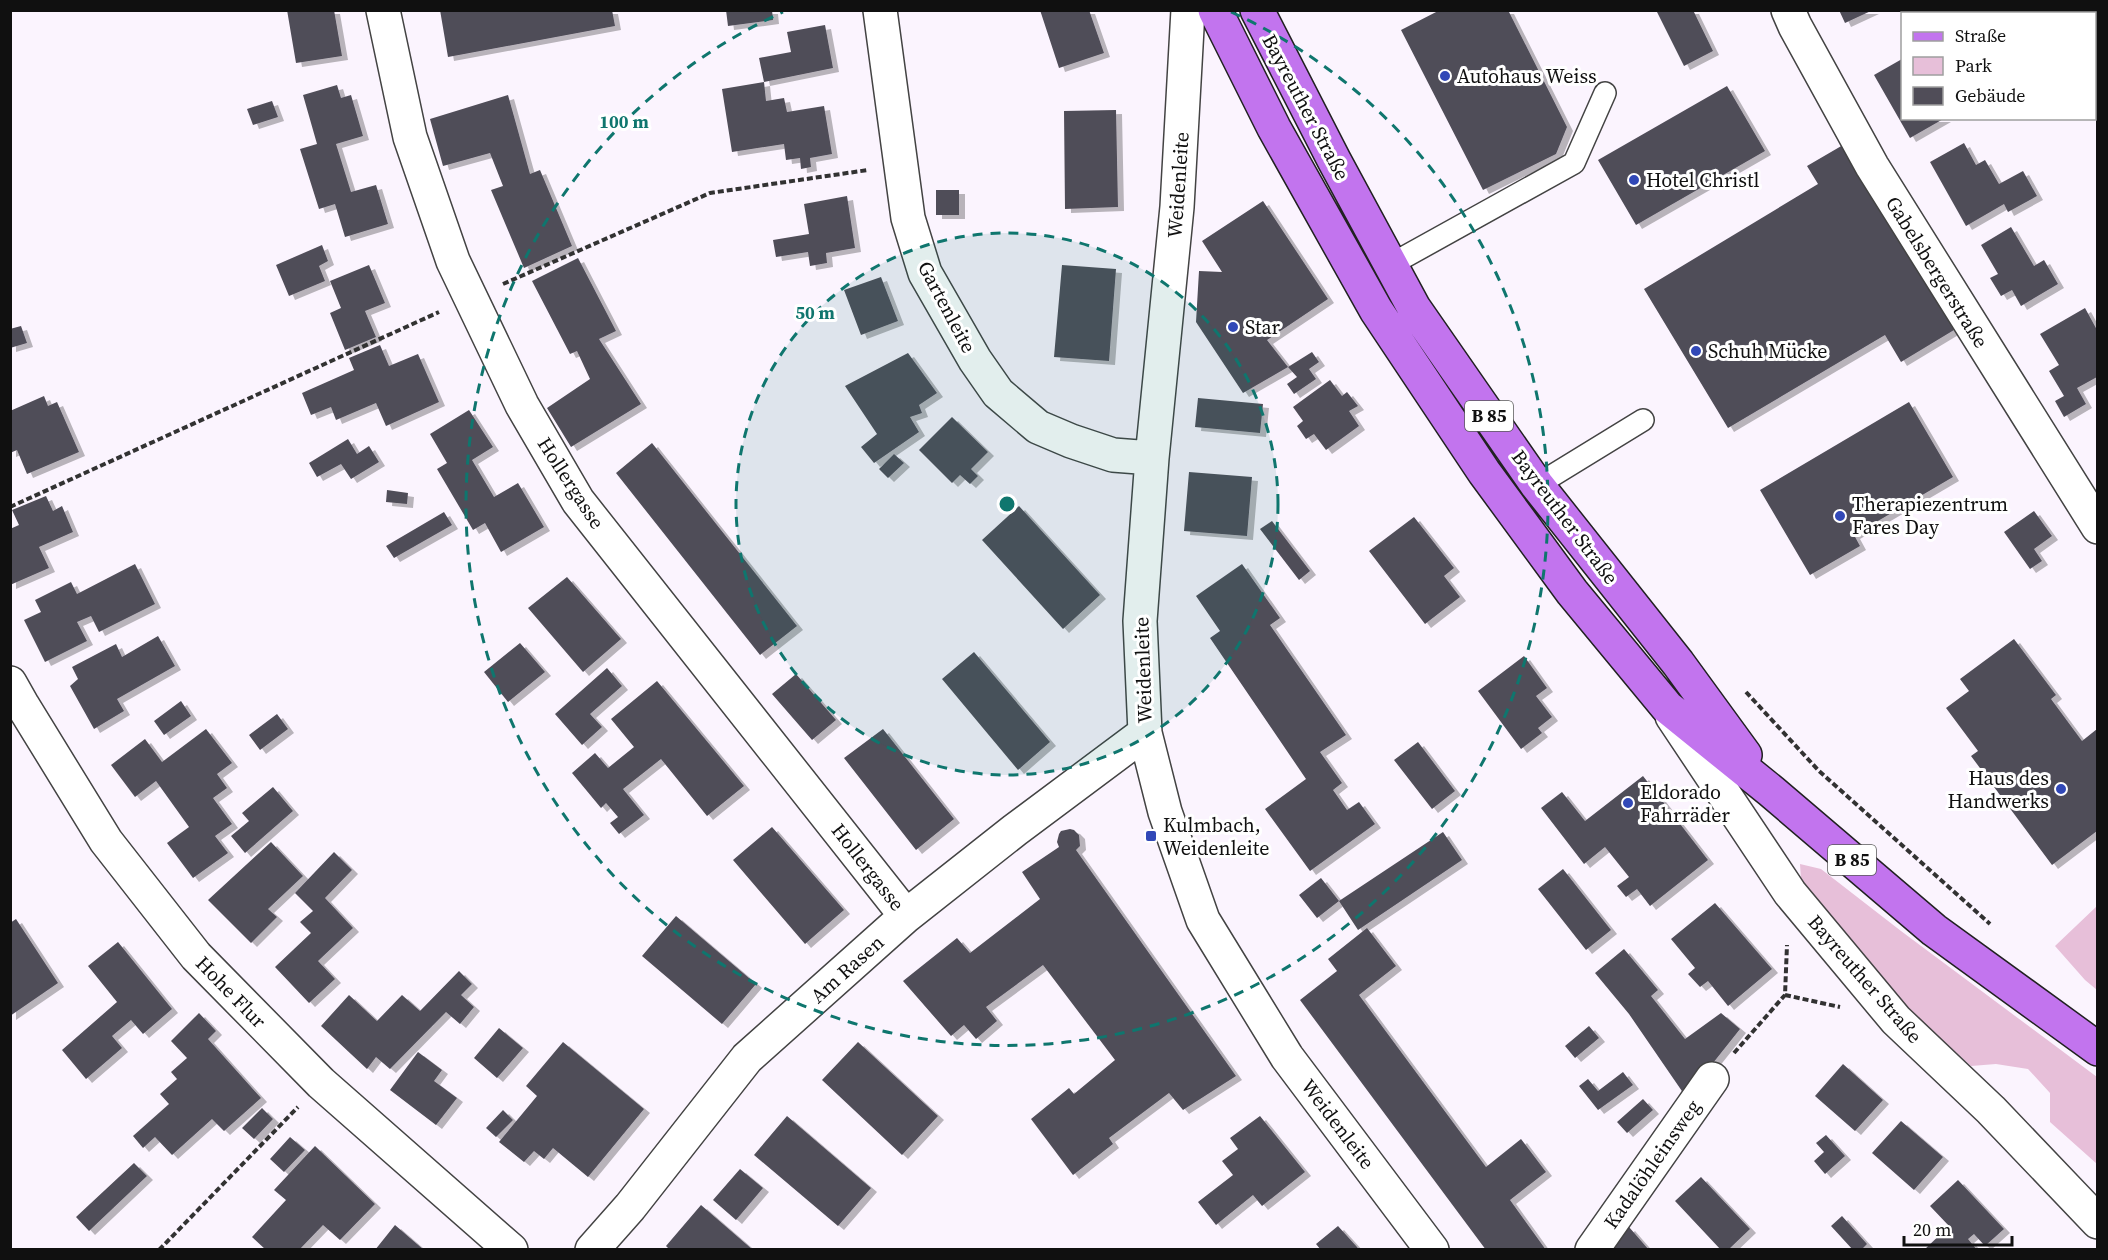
<svg xmlns="http://www.w3.org/2000/svg" width="2108" height="1260" viewBox="0 0 2108 1260" font-family="'Source Serif 4',serif">
<defs>
<filter id="shadow"><feDropShadow dx="6" dy="4" stdDeviation="0" flood-color="#0004"/></filter>
</defs>
<rect width="100%" height="100%" fill="#fbf4fe"/>
<path fill="#e7bfd9" d="M1800,864L1821,869L1901,931L2097,1077V1164L2050,1122V1093L2028,1069L1996,1064L1971,1066L1895,998L1816,901L1801,879Z
M2097,906V990L2085,980L2055,946Z"/>
<path fill="#504d58" filter="url(#shadow)" d="M287,10H334L342,56L296,63Z
M440,10H612L615,26L448,57Z
M726,10H772L773,20L728,26Z
M1040,10H1089L1104,53L1059,68Z
M1440,10H1508L1567,127L1556,154L1483,190L1401,30Z
M1656,10H1693L1713,51L1684,66Z
M1839,10H1873L1845,23Z
M825,25L833,68L764,82L759,58L791,52L787,32Z
M1902,59V118H1945L1910,138L1874,75Z
M764,82L766,101L784,98L787,112L824,106L832,154L810,158L811,167L801,169L800,158L786,160L784,144L732,152L722,89Z
M337,85L341,98L351,95L363,136L336,144L351,192L376,185L388,224L345,237L335,204L319,209L300,149L317,144L303,95Z
M1727,86L1765,151L1636,225L1598,160Z
M508,95L530,174L540,170L572,246L524,268L491,190L503,186L490,153L443,166L430,119Z
M272,101L278,117L253,125L247,109Z
M1116,110L1118,207L1065,209L1064,111Z
M1964,143L1976,165L1985,160L1999,184L2023,171L2037,196L2008,212L2004,204L1966,226L1930,162Z
M1843,145L1954,330L1901,362L1885,335L1728,428L1644,289L1818,184L1807,166Z
M936,190H959V215H936Z
M847,196L855,248L826,253L827,263L810,266L808,252L776,257L773,240L809,234L804,204Z
M1263,201L1328,299L1267,340L1288,367L1312,352L1319,362L1309,369L1316,379L1294,394L1287,384L1297,377L1288,367L1243,393L1196,322L1199,271L1222,272L1202,241Z
M2011,227L2034,266L2044,260L2058,284L2021,306L2012,290L2001,296L1990,278L1998,274L1981,245Z
M322,245L328,261L319,266L325,281L289,296L276,265Z
M578,258L616,331L599,339L641,404L571,447L547,408L590,379L577,351L570,354L532,281Z
M369,265L385,303L365,311L376,337L345,350L330,313L341,308L330,281Z
M1062,265L1116,269L1109,361L1054,357Z
M881,277L898,321L861,335L844,290Z
M2085,308L2097,330V377L2077,388L2086,404L2064,417L2055,401L2064,396L2049,371L2059,365L2040,334Z
M21,326L27,343L10,348V329Z
M380,345L389,366L418,354L439,402L386,426L376,403L336,420L331,407L311,415L302,393L354,370L349,358Z
M908,353L937,393L919,405L922,413L910,417L919,432L874,463L861,447L877,434L845,386Z
M1330,380L1342,396L1347,392L1358,406L1349,411L1359,426L1326,450L1314,434L1306,439L1297,426L1303,421L1293,407Z
M44,396L48,406L57,402L79,452L27,474L17,450L10,453V411Z
M1198,398L1263,404L1260,433L1195,427Z
M1909,402L1953,477L1854,535L1860,546L1810,575L1760,490Z
M469,410L493,447L472,460L494,497L518,483L544,527L501,552L485,523L473,530L437,469L447,463L430,434Z
M952,417L988,452L971,469L978,476L970,484L960,475L952,483L919,450Z
M348,439L357,454L369,446L379,462L351,479L341,464L317,477L309,463Z
M652,443L797,626L760,655L616,473Z
M894,454L904,463L888,478L879,469Z
M1189,472L1252,477L1247,536L1184,531Z
M387,490L408,493L407,504L386,502Z
M46,496L53,511L62,506L73,532L39,547L49,568L10,585V529L19,525L12,510Z
M1019,506L1100,595L1063,629L982,540Z
M2034,511L2052,536L2034,549L2042,561L2030,569L2004,532Z
M444,512L452,525L394,558L386,546Z
M1414,517L1454,568L1444,576L1460,597L1425,624L1369,551Z
M1272,521L1310,571L1299,580L1260,529Z
M135,564L155,604L99,632L91,616L77,622L87,641L45,662L24,620L41,612L35,600L71,582L77,594Z
M1242,564L1280,618L1270,625L1346,735L1320,752L1342,783L1333,790L1347,810L1359,802L1375,824L1310,871L1265,809L1306,779L1210,638L1220,631L1196,596Z
M567,577L621,639L583,672L528,608Z
M158,636L175,666L117,699L124,711L94,729L70,686L78,679L72,667L116,644L122,657Z
M2014,639L2056,695L2051,699L2082,741L2097,729V831L2052,865L1971,756L1978,751L1946,708L1969,691L1960,679Z
M520,643L545,672L508,702L484,672Z
M974,652L1050,742L1018,770L942,679Z
M1524,656L1547,688L1536,696L1552,717L1538,728L1542,733L1521,749L1478,691Z
M607,668L622,686L590,714L602,727L582,745L555,714Z
M796,674L836,720L812,740L772,694Z
M657,681L744,786L707,816L661,759L623,789L644,815L619,834L610,823L618,817L606,803L601,808L572,773L595,753L608,768L634,747L611,719Z
M181,701L191,716L164,735L154,721Z
M277,714L288,729L260,750L249,735Z
M206,729L232,763L217,774L227,788L213,798L232,824L215,836L228,853L193,878L167,843L189,827L156,781L135,797L111,765L145,739L162,762Z
M883,729L954,819L916,850L844,758Z
M1418,742L1455,791L1432,809L1394,760Z
M1643,776L1708,860L1650,906L1637,889L1626,897L1617,886L1629,877L1605,847L1584,864L1541,808L1562,792L1585,821Z
M273,787L293,811L245,853L231,836L249,821L242,813Z
M772,827L844,910L805,944L733,860Z
M1070,829L1074,830L1079,835L1080,846L1076,850L1236,1076L1183,1110L1169,1093L1109,1138L1113,1144L1073,1175L1031,1119L1069,1088L1074,1094L1115,1060L1043,965L986,1007L997,1021L976,1039L964,1025L951,1036L903,981L957,938L970,953L1040,899L1022,872L1059,847L1057,842L1059,834L1061,831Z
M1443,832L1462,860L1358,930L1339,901Z
M271,842L303,876L268,909L277,917L251,943L208,900Z
M334,852L352,870L325,898L353,928L318,961L335,979L309,1003L275,967L311,933L300,922L313,911L295,893Z
M1563,869L1611,930L1586,950L1538,889Z
M1321,878L1339,901L1317,918L1299,895Z
M1715,903L1772,969L1728,1006L1708,981L1700,987L1688,974L1695,968L1671,939Z
M676,916L756,984L722,1024L642,956Z
M16,919L58,983L10,1016V923Z
M1367,928L1396,966L1359,995L1486,1167L1521,1139L1546,1172L1510,1200L1546,1250H1486L1300,1000L1337,971L1328,959Z
M118,942L172,1009L143,1034L131,1020L112,1036L122,1048L86,1079L62,1050L117,1002L88,966Z
M1624,949L1658,990L1651,996L1685,1039L1721,1013L1740,1029L1686,1097L1629,1014L1595,973Z
M459,971L472,984L461,995L474,1007L460,1024L446,1012L390,1069L376,1057L367,1069L321,1026L349,995L377,1021L402,995L420,1011Z
M199,1013L216,1031L208,1039L261,1098L224,1131L212,1119L172,1155L155,1137L143,1148L133,1136L169,1104L160,1094L177,1079L171,1072L187,1058L171,1041Z
M1589,1026L1599,1038L1575,1058L1565,1046Z
M499,1028L523,1048L497,1078L474,1058Z
M563,1042L644,1109L588,1177L553,1148L544,1159L534,1151L524,1162L499,1142L537,1096L526,1086Z
M858,1042L938,1116L902,1155L822,1080Z
M418,1052L442,1070L434,1081L457,1098L436,1125L390,1090Z
M1843,1064L1883,1100L1855,1131L1815,1096Z
M1623,1072L1633,1085L1598,1110L1579,1086L1588,1079L1598,1091Z
M1643,1099L1653,1110L1627,1133L1617,1122Z
M262,1108L273,1119L254,1139L242,1128Z
M503,1110L513,1120L496,1137L486,1128Z
M787,1116L871,1188L838,1226L754,1155Z
M1260,1116L1305,1172L1262,1206L1253,1195L1216,1225L1198,1202L1233,1175L1222,1161L1238,1149L1230,1138Z
M1901,1121L1943,1157L1914,1190L1872,1153Z
M1826,1135L1845,1156L1825,1174L1814,1161L1824,1152L1816,1143Z
M290,1137L305,1150L284,1172L270,1159Z
M315,1146L375,1204L340,1240L323,1225L299,1250H266L252,1237L286,1200L274,1190Z
M134,1163L147,1176L89,1231L76,1217Z
M740,1169L763,1188L736,1220L713,1200Z
M1701,1177L1750,1229L1728,1250H1721L1675,1201Z
M1958,1180L2004,1229L1985,1246L1974,1234L1968,1239L1977,1250H1924L1949,1226L1930,1206Z
M701,1205L753,1250H670L666,1246Z
M1842,1216L1867,1244L1861,1250H1853L1831,1226Z
M395,1225L410,1238L424,1250H375Z
M1338,1226L1357,1247L1359,1250H1321L1316,1244Z
M1629,1227L1649,1250H1609L1607,1247Z"/>
<g fill="none" stroke-linecap="round" stroke-linejoin="round">
<g stroke="#434343" stroke-width="24">
<path id="lane" d="M1390,265L1574,163L1605,93
M1537,485L1643,420"/>
</g>
<g stroke="#434343" stroke-width="36">
<path id="street" d="M383,10L410,137L453,261L522,405L578,501L906,916
M880,10L908,218L925,273L975,360L998,393L1038,427L1071,441L1113,455L1152,458
M1188,10L1177,207L1152,458L1140,621L1145,733L1165,812L1203,920L1287,1057L1432,1250
M1788,10L1795,26L1872,166L2098,527
M10,683L23,706L106,841L196,956L321,1083L511,1250
M1672,716L1790,893L1896,1020L1991,1110L2098,1222
M592,1250L630,1207L747,1058L906,916L1015,830L1145,733
M1592,1250L1712,1079"/>
</g>
<g stroke="#212121" stroke-width="36">
<path id="primary" d="M1215,10L1274,128L1376,310L1484,472L1572,592L1667,707L1771,791L1934,930L2098,1049
M1257,10L1334,160L1414,308L1537,485L1678,663L1745,755"/>
</g>
<path stroke="#323232" stroke-width="4" stroke-dasharray="6 3" stroke-linecap="butt" d="M503,284L710,193L868,170
M10,507L439,312
M1746,692L1819,771L1990,924
M1785,995L1840,1007
M1734,1053L1785,995L1787,945
M159,1250L298,1107"/>
<use href="#lane" stroke="#fff" stroke-width="21"/>
<use href="#street" stroke="#fff" stroke-width="33"/>
<use href="#primary" stroke="#c274ee" stroke-width="33"/>
</g>
<circle cx="1007" cy="504" r="271" fill="#0f766e" fill-opacity=".12"/>
<g fill="none" stroke="#0f766e" stroke-width="3" stroke-dasharray="10 8">
<circle cx="1007" cy="504" r="271"/>
<path d="M1231 12A541 541 0 1 1 783 12"/>
</g>
<g fill="#3148b7" stroke="#fff" stroke-width="2">
<circle cx="1445" cy="76" r="6"/>
<circle cx="1634" cy="180" r="6"/>
<circle cx="1233" cy="327" r="6"/>
<circle cx="1696" cy="351" r="6"/>
<circle cx="1840" cy="516" r="6"/>
<circle cx="2061" cy="789" r="6"/>
<circle cx="1628" cy="803" r="6"/>
<rect x="1145" y="830" width="12" height="12" rx="3"/>
</g>
<g text-anchor="middle" stroke-width="6" stroke-linejoin="round" paint-order="stroke">
<g fill="#fff" stroke="#585858" stroke-width="1.5">
<rect x="1465" y="401" width="48" height="30" rx="4.5"/>
<rect x="1828" y="845" width="48" height="30" rx="4.5"/>
</g>
<g font-size="18" font-weight="bold" fill="#101010">
<text x="1489" y="422">B 85</text>
<text x="1852" y="866">B 85</text>
</g>
<g font-size="20" fill="#101010" stroke="#fff" text-anchor="start">
<text x="1457" y="83">Autohaus Weiss</text>
<text x="1646" y="187">Hotel Christl</text>
<text x="1245" y="334">Star</text>
<text x="1708" y="358">Schuh Mücke</text>
<text x="1852" y="511">Therapiezentrum<tspan x="1852" dy="23">Fares Day</tspan></text>
<text x="2049" y="785" text-anchor="end">Haus des<tspan x="2049" dy="23">Handwerks</tspan></text>
<text x="1640" y="799">Eldorado<tspan x="1640" dy="23">Fahrräder</tspan></text>
<text x="1163" y="832">Kulmbach,<tspan x="1163" dy="23">Weidenleite</tspan></text>
</g>
<g font-size="20" fill="#101010" stroke="#fff">
<text transform="translate(1306 107) rotate(62)" y="7">Bayreuther Straße</text>
<text transform="translate(1178 185) rotate(-86)" y="7">Weidenleite</text>
<text transform="translate(1937 272) rotate(58)" y="7">Gabelsbergerstraße</text>
<text transform="translate(947 307) rotate(62)" y="7">Gartenleite</text>
<text transform="translate(571 483) rotate(57)" y="7">Hollergasse</text>
<text transform="translate(1565 517) rotate(53)" y="7">Bayreuther Straße</text>
<text transform="translate(1143 670) rotate(-92)" y="7">Weidenleite</text>
<text transform="translate(868 867) rotate(52)" y="7">Hollergasse</text>
<text transform="translate(847 969) rotate(-42)" y="7">Am Rasen</text>
<text transform="translate(1865 979) rotate(49)" y="7">Bayreuther Straße</text>
<text transform="translate(231 992) rotate(46)" y="7">Hohe Flur</text>
<text transform="translate(1338 1124) rotate(53)" y="7">Weidenleite</text>
<text transform="translate(1652 1164) rotate(-55)" y="7">Kadalöhleinsweg</text>
</g>
</g>
<circle cx="1007" cy="504" r="9" fill="#0f766e" stroke="#fff" stroke-width="3"/>
<g font-size="18" text-anchor="middle" font-weight="bold" fill="#0f766e" stroke="#fff" stroke-width="6" stroke-linejoin="round" paint-order="stroke">
<text x="624" y="128">100 m</text>
<text x="815" y="319">50 m</text>
</g>
<rect width="2108" height="1260" fill="none" stroke="#101010" stroke-width="24"/>
<rect x="1901" y="12" width="195" height="108" fill="#ffffff" stroke="#9f9f9f" stroke-width="1.5"/>
<rect x="1913" y="32" width="30" height="9" fill="#c274ee" stroke="#9f9f9f" stroke-width="1.5"/>
<text x="1955" y="42" font-size="18" fill="#101010">Straße</text>
<rect x="1913" y="57" width="30" height="18" fill="#e7bfd9" stroke="#9f9f9f" stroke-width="1.5"/>
<text x="1955" y="72" font-size="18" fill="#101010">Park</text>
<rect x="1913" y="87" width="30" height="18" fill="#504d58" stroke="#9f9f9f" stroke-width="1.5"/>
<text x="1955" y="102" font-size="18" fill="#101010">Gebäude</text>
<path d="M1904 1236v9h108v-9" fill="none" stroke="#101010" stroke-width="3"/>
<text x="1913" y="1236" font-size="18" fill="#101010" stroke="#ffffff" stroke-width="4.5" paint-order="stroke">20 m</text>
</svg>
